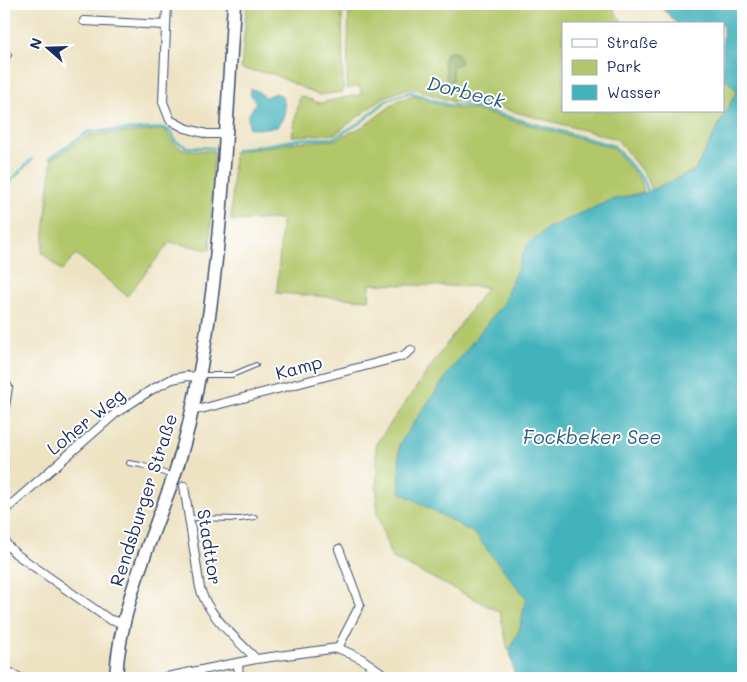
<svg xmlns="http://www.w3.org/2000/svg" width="747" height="682" viewBox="0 0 747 682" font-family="Mali,sans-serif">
<rect width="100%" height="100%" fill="#fff"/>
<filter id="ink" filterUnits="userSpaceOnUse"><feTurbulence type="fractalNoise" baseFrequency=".02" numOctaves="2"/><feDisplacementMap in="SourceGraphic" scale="10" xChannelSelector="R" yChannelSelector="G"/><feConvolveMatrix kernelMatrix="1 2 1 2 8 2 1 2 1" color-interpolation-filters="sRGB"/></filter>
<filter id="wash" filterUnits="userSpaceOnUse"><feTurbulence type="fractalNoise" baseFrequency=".0096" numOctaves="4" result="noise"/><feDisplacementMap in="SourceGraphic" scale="20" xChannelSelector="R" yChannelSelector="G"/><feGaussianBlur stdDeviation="1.12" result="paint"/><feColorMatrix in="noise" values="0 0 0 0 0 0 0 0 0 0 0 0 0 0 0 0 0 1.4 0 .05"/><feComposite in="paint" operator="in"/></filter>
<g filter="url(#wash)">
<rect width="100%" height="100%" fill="#ede3c3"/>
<path fill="#b2c76b" stroke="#667b64" d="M247,4H342L343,92L318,95L273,74L241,69Z
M349,4H611L618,17L625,24H563V111H723V76L737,91L695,170L651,190L647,178L617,139L478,102L450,101L416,89H406L384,97L335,134L292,136L300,96L320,103L362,94L359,86L347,89Z
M414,96L450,108L471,109L613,148L641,181L644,192L611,200L569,219L548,228L527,245L503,303L450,371L399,444L400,492L474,533L526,598L520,628L510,650H508L500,612L391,557L377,513L376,444L487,287L370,284L369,300L277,293L282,219L231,221L234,152L298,142L335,140L364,126L399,100Z
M164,130C173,136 168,137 174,143C183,153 202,150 214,151L210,250L170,242L127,296L76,254L62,271L42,253L52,159L89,135Z"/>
<path fill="#8dac5f" stroke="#546e5e" d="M451,51C457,53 461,55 460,63L452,68L453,80L450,82L446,81V71L443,62L446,53Z"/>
<path fill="#43b3bb" stroke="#2f718c" d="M659,4H743V678H521L514,673L510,650L520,628L526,598L474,533L400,492L399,444L450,371L503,303L527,245L548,228L611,200L648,192L695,170L737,91L723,76V24H677Z
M251,89L256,90L265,97L275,93L281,95C287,105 286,117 277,127L256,129L249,128L248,116L256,102L250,94Z"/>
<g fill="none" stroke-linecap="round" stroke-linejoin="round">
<path stroke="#43b3bb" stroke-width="2.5" d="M236,150L301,139L334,138L361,122L387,100L410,92L448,105L469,106L614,146L644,181L648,192
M50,158L88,132L164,128L172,133L175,141L187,147L214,148
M4,188L32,159"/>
</g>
</g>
<g filter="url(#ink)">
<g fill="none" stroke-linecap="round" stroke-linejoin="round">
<g stroke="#3a4a6d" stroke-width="6">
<path id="service" d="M10,4H12
M4,51L9,55
M201,375H232L256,365
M129,463L141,465L173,476
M190,518L240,519L255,517"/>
</g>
<g stroke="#3a4a6d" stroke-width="10">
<path id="minor" d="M167,4L163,102L170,120L185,128L207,134H225
M84,21L166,25
M4,383L8,387L4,413
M193,407L201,409L403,356L411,350
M184,486L200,588C208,616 236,638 256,659
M4,511L116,413L151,390L172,379L187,376L199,377
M4,538L7,545L16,554L110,620L124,623
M338,648L360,605L339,549
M238,663L239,678
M4,669L20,678
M162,678L256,659L338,648L362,659L389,678"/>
</g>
<g stroke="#3a4a6d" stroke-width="15">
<path id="primary" d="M116,678C119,609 150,543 173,479C181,456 188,430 193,406C222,274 225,138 234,4"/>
</g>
<use href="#service" stroke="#fff" stroke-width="4"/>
<use href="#minor" stroke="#fff" stroke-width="8"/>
<use href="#primary" stroke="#fff" stroke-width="12"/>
</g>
</g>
<g text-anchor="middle" stroke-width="4" stroke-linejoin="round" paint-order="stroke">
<g font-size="18" fill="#1b2f5e" stroke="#fff">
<text transform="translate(299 368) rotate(-15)" y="6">Kamp</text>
<text transform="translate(86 422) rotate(-39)" y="6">Loher Weg</text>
<text transform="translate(144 500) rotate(-72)" y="6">Rendsburger Straße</text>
<text transform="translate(209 547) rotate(81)" y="6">Stadttor</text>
</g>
<g font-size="19" font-style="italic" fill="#295d7f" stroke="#fff">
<text transform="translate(466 92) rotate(14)" y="7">Dorbeck</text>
<text x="592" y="444">Fockbeker See</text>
</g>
</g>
<rect width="747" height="682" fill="none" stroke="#fff" stroke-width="20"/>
<rect x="562" y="22" width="162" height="90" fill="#ffffff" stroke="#a4acbf"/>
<rect x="572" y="39" width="25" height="8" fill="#ffffff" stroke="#a4acbf"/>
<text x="607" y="48" font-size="15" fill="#1b2f5e">Straße</text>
<rect x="572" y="60" width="25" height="15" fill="#b2c76b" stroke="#a4acbf"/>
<text x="607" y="72" font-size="15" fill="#1b2f5e">Park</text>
<rect x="572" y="85" width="25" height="15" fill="#43b3bb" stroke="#a4acbf"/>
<text x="607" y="98" font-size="15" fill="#1b2f5e">Wasser</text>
<g transform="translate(48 48) rotate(290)" stroke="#ffffff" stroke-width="4" paint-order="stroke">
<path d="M0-4L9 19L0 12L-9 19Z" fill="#1b2f5e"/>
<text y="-8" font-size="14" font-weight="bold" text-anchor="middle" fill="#1b2f5e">N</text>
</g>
</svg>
